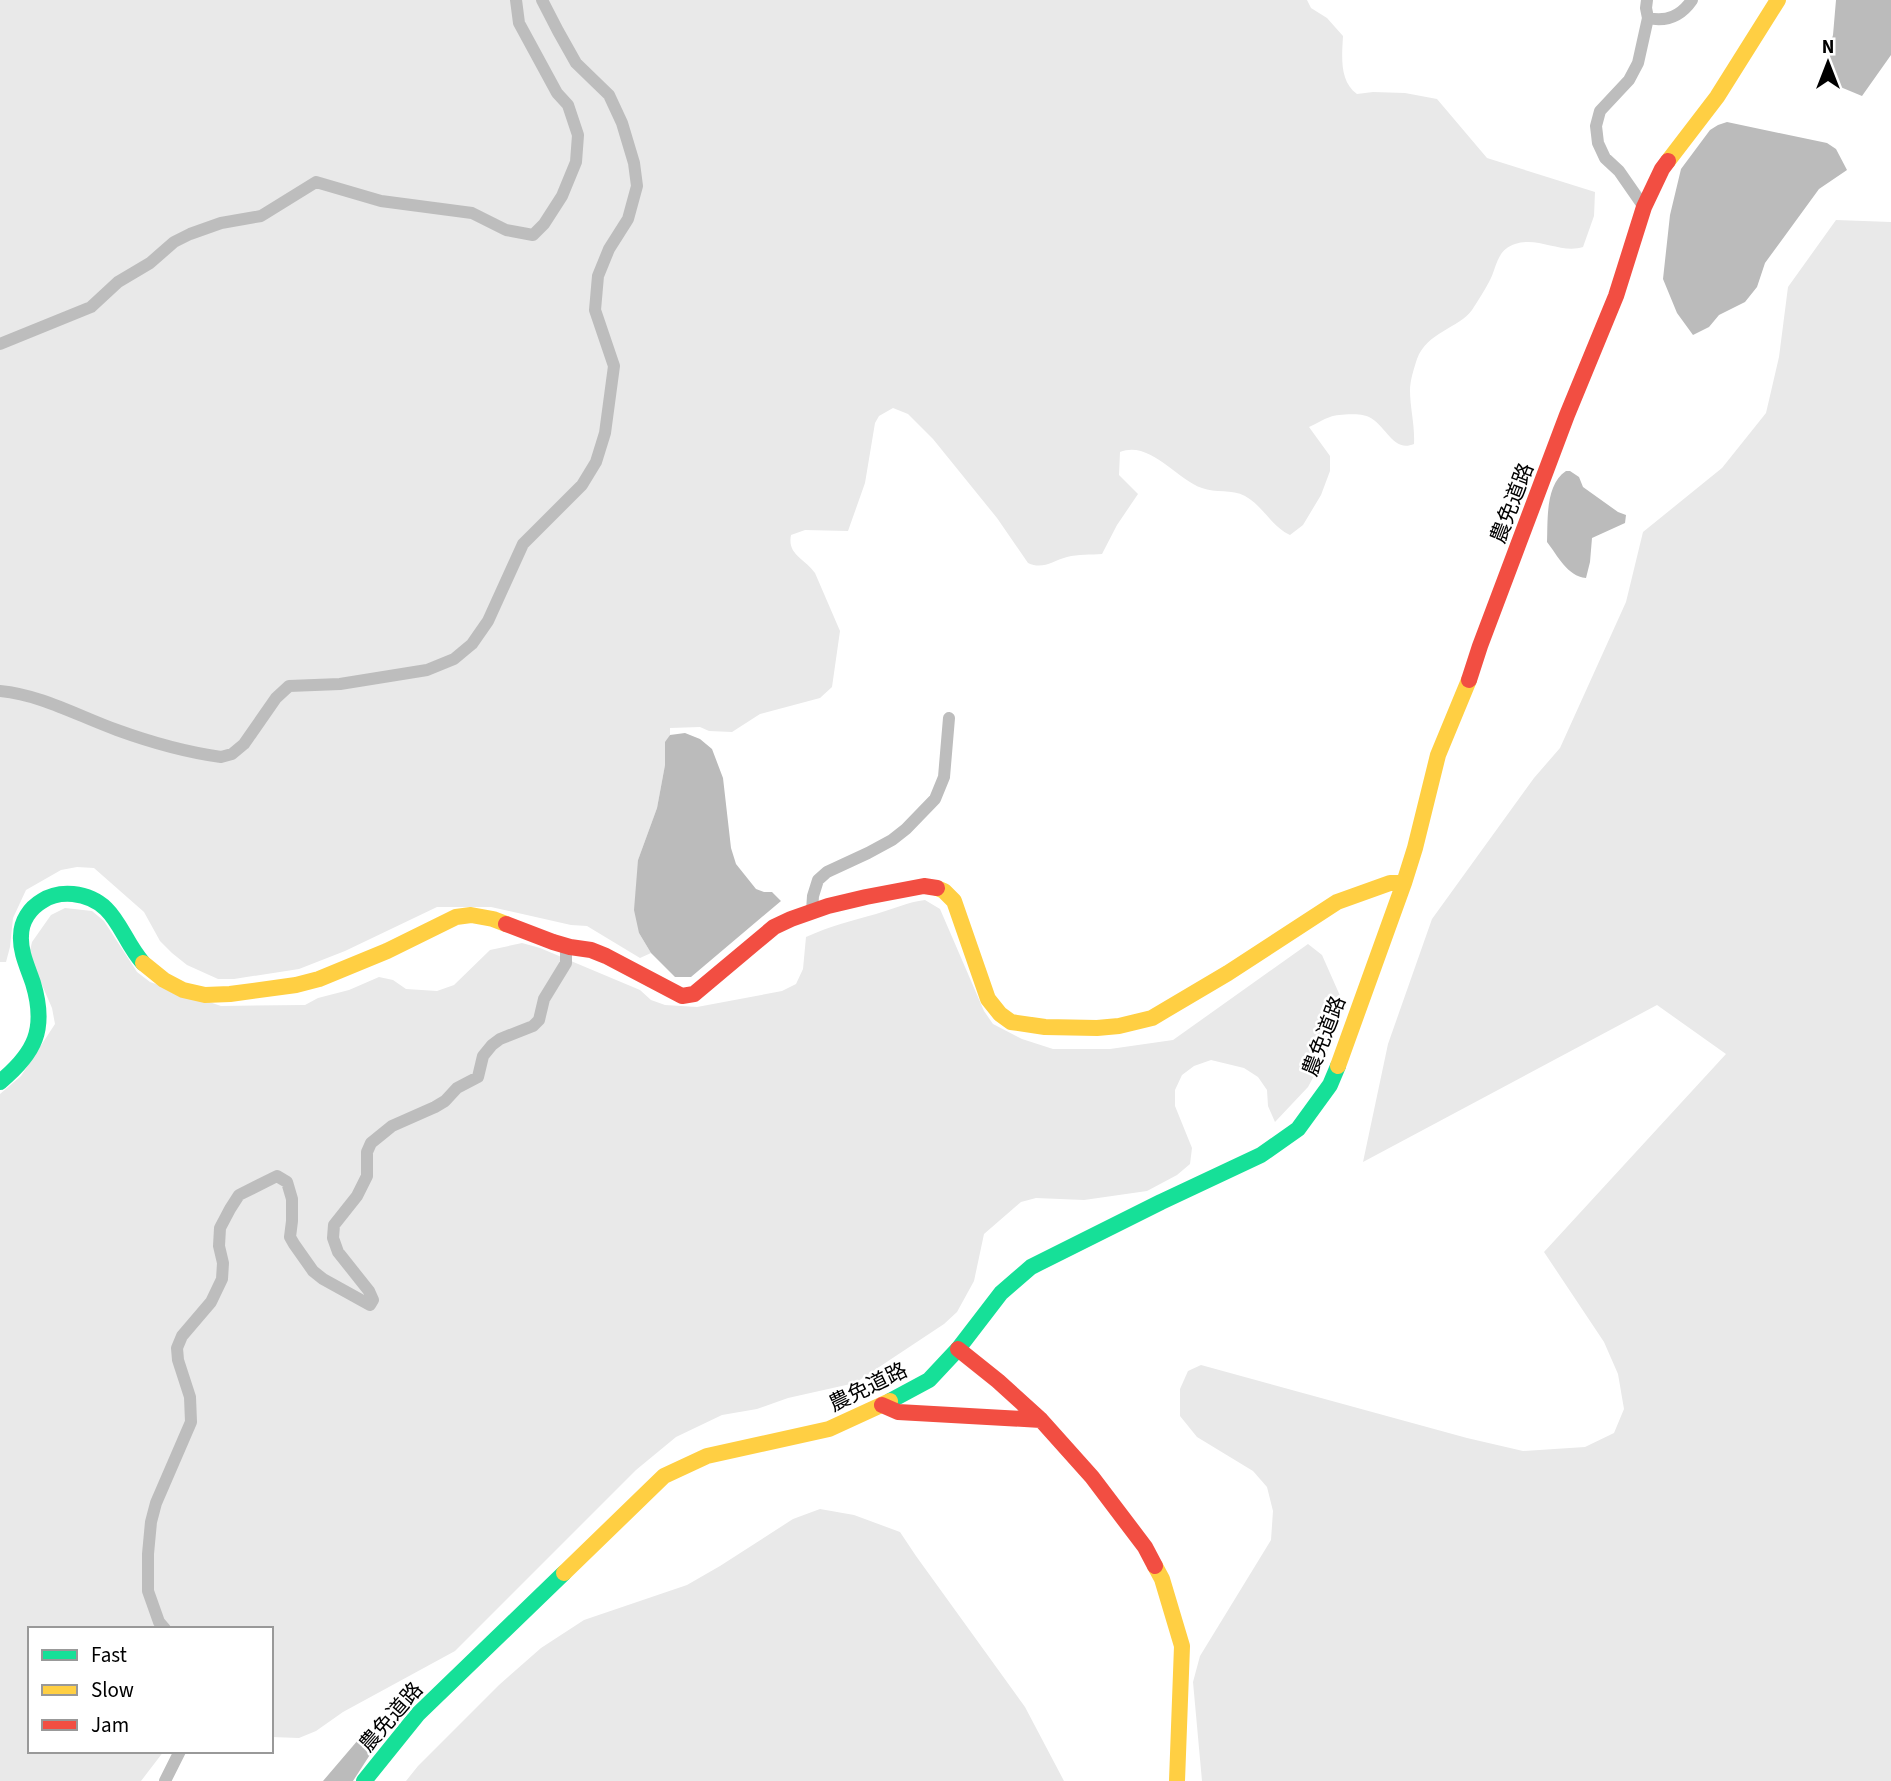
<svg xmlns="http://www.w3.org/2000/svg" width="1891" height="1781" viewBox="0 0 1891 1781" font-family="'Source Sans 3','Noto Sans JP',sans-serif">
<rect width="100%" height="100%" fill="#fff"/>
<path fill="#e9e9e9" d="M0,0H1307L1311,8L1327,18L1343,36C1342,56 1339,81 1357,94L1373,92L1405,93L1437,99L1487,158L1595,192L1594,216L1583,247C1561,254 1538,236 1515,244C1496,250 1497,268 1489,282C1484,291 1478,301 1472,310C1459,328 1427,332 1417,359C1414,368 1410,381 1410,390C1410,408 1415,425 1414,444C1393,453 1386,425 1369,417C1360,413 1339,414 1330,417C1323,419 1316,424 1309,427L1330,456V471L1321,495L1303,525L1290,535C1272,527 1263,506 1245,496C1232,489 1215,493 1202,488C1177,480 1150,440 1120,452L1119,475L1138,494L1117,525L1102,554C1091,555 1078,554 1067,557C1052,561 1043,570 1028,563L997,518L933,439L908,414L893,408L879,416L875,423L865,483L848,531L805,530L791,535C787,555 805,558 815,573L840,631L832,687L820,698L760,714L732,732L709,731L700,727L670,728V735L666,742L665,765L657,808L638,860L639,933L651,953L640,958L587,926L571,925L491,907H437L345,951L299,969L234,979H218L187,965L172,953L160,941L144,912L94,868L77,867L61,870L26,890L13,918L10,947L6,962H0Z
M1836,220L1891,222V1781H1202L1193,1682L1200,1656L1271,1540L1273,1511L1267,1487L1253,1471L1197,1437L1180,1416V1389L1188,1371L1201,1365L1467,1438L1523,1451L1585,1447L1614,1433L1624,1409L1618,1374L1604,1342L1544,1252L1726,1054L1657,1005L1363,1162L1388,1044L1432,919L1534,778L1560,748L1626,602L1643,532L1722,468L1766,413L1779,357L1788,287Z
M925,900L940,909L984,1011L993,1024L1022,1039L1053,1049H1110L1173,1040L1308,944L1322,955L1341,998V1014L1330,1046L1308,1087L1275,1122L1268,1106L1267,1090L1258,1077L1244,1068L1211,1060L1194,1066L1182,1075L1175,1090V1106L1192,1148L1190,1164L1177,1175L1147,1191L1084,1200L1036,1198L1021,1202L984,1234L974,1281L957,1312L944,1324L855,1383L788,1398L757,1409L722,1415L676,1437L636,1470L455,1651L343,1712L316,1731L299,1738L271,1737V1629H30V1751H164L141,1781H0V1094L21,1076L55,1024L52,1008L29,955L32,942L51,915L65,908L92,911L104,921L137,972L150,982L221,1006L305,1005L318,998L349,990L379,977L393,980L406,989L437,991L454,985L490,950L522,943L540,948L640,990L651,1000L665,1005L697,1007L782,991L796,984L803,969L806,937C830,926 851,921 876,914C893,909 908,902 925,900Z
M820,1509L854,1515L900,1532L916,1556L1025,1707L1064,1781H406L418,1766L499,1685L541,1648L584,1620L687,1585L720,1566L793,1519Z"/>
<path fill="#bbb" d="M1836,0H1891V55L1862,96L1838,86L1827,56L1833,35Z
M1727,122L1827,143L1836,149L1847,170L1819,189L1765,263L1757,287L1745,302L1719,315L1709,327L1693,335L1677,313L1663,279L1670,215L1681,169L1710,130L1718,125Z
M1566,471H1570L1579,477L1583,487L1618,512L1626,515L1625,523L1592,538L1590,562L1586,578C1567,576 1558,556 1547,542C1548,520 1545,485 1566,471Z
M685,733L700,739L712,749L723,778L731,848L736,864L756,889L764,892H772L781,901L691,977H675L651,953L639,933L634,910L638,860L657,808L665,765V742L670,735Z
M364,1733H372L376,1740L375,1747L353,1781H323Z"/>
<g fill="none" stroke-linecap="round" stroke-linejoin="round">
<path stroke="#bdbdbd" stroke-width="12" d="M1648,18C1667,22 1681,16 1692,0
M1644,207L1619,171L1605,158L1598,143L1596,126L1600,111L1629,80L1638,63L1648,18L1646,8L1647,0
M0,344L91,307L118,282L150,263L174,242L190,234L221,223L261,216L316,182L381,201L472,213L506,230L533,235L544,224L562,196L576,162L578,135L568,105L557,93L519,23L516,0
M0,691C42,695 78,716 117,730C150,742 185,752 221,757L232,754L244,744L276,698L289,686L340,684L427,670L454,659L472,644L488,621L523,544L582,485L596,462L605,433L614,366L595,310L598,276L609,249L628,219L637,186L634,163L622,123L609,95L576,63L558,31L542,0
M812,911L813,896L818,880L827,872L868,853L892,840L906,829L935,799L944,777L949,718
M165,1629L159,1622L148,1591V1554L151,1522L156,1503L191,1422L190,1397L178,1360L177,1348L182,1336L211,1302L222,1279L223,1263L219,1246L220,1228L230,1209L239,1195L277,1176L287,1182L292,1199V1221L290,1237L294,1244L313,1271L323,1279L370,1305L373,1300L369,1291L338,1252L333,1238L334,1225L357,1196L367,1176V1152L371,1143L392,1126L435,1107L445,1101L457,1088L478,1077L483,1056L492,1045L500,1039L533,1026L539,1020L544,999L566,963V952L570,947
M165,1781L180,1751"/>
<path stroke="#16e098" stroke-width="16" d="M0,1082C35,1053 47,1029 33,983C28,968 20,952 21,936C21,921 30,908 42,901C51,895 62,893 73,894C117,899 119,936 143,963
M890,1401L929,1380L958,1349L1001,1293L1031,1267L1161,1202L1261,1155L1298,1129L1330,1085L1338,1066
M364,1781L418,1714L564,1573"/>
<path stroke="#ffcf43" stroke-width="16" d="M1668,161L1717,97L1778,0
M937,888L944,891L954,901L988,999L1000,1014L1011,1022L1045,1027L1097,1028L1119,1026L1152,1018L1228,973L1337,902L1390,883H1404
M143,963L164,980L183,990L205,995L230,994L296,985L319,979L387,951L456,917L471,915L493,919L506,924
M1338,1066L1404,883L1415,848L1438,755L1469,680
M1155,1566L1162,1579L1182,1646L1177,1781
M564,1573L664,1476L707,1456L829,1429L890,1401"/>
<path stroke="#f24e42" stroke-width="16" d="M1469,680L1480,646L1567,415L1616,296L1644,207L1662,169L1668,161
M506,924L553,942L570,947L591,950L606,956L682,996L694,994L774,927L791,919L828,906L866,897L924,886L937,888
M958,1349L998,1381L1041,1420L1092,1477L1145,1547L1155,1566
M882,1405L898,1412L1041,1420"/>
</g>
<g text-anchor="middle" stroke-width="5" stroke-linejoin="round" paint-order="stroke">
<g font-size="21" fill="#000" stroke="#fff">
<text transform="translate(1512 503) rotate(-69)" y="7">農免道路</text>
<text transform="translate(1324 1036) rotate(-69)" y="7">農免道路</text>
<text transform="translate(868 1387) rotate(-26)" y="7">農免道路</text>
<text transform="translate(391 1717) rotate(-49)" y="7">農免道路</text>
</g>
</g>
<rect x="28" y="1627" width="245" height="126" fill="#ffffff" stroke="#999999" stroke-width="2"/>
<rect x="42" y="1650" width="35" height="10" fill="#16e098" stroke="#999999" stroke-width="2"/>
<text x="91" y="1662" font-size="21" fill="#000000">Fast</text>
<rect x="42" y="1685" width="35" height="10" fill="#ffcf43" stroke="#999999" stroke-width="2"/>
<text x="91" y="1697" font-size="21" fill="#000000">Slow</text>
<rect x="42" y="1720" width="35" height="10" fill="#f24e42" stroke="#999999" stroke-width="2"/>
<text x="91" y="1732" font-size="21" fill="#000000">Jam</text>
<g transform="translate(1828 63)" stroke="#ffffff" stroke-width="5" paint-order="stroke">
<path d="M0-5L12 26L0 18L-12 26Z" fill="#000000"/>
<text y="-10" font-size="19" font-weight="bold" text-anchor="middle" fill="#000000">N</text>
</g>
</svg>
